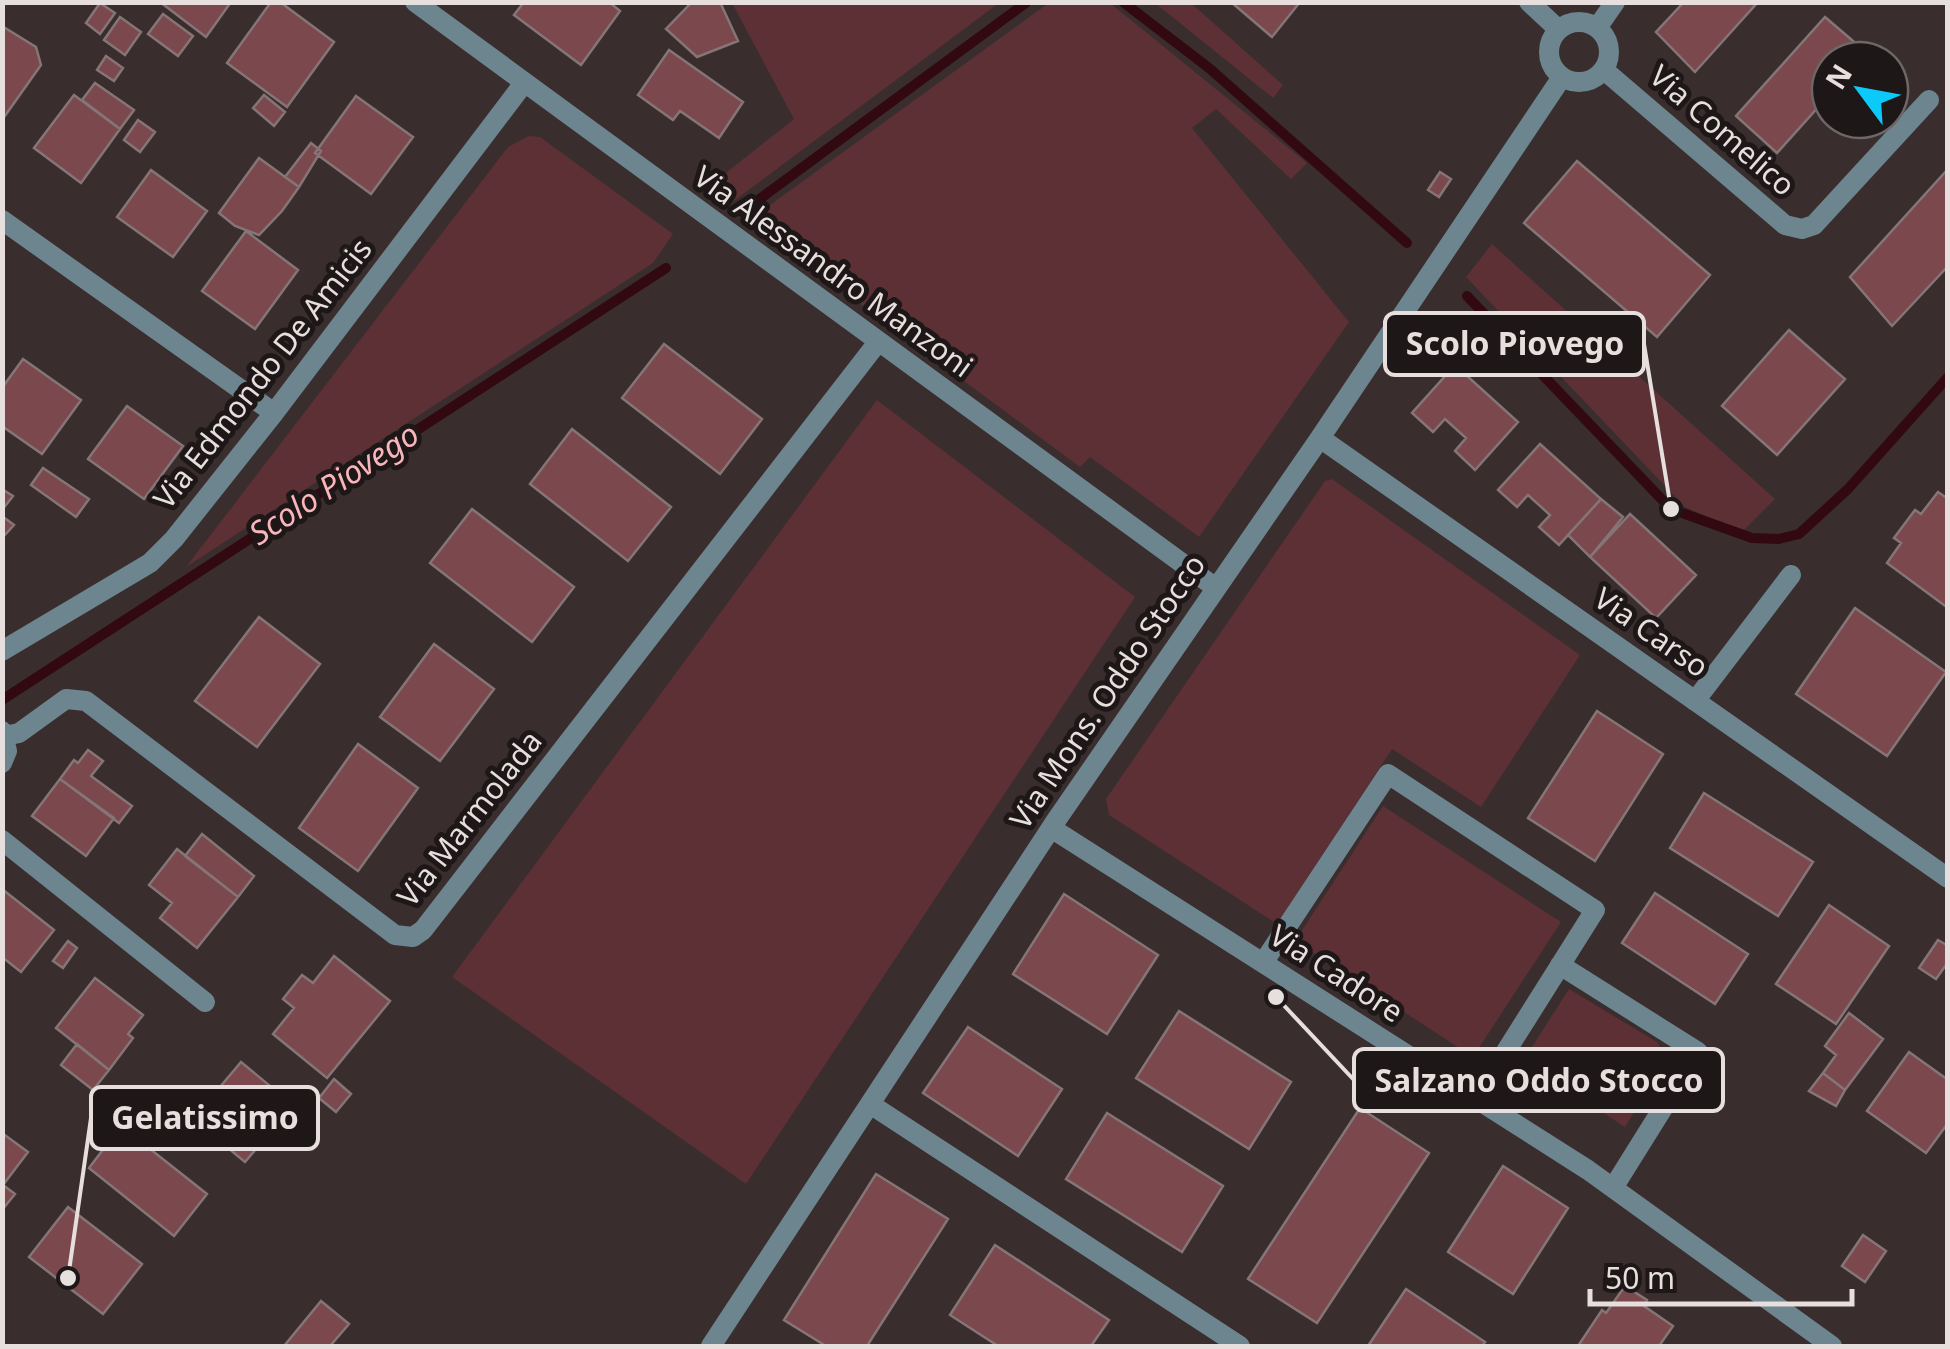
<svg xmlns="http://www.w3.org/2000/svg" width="1950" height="1349" viewBox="0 0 1950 1349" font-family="'Noto Sans',sans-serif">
<rect width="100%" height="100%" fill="#3a2d2e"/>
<path fill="#5c3035" d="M1050,2L1110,3L1307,163L1291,179L1216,109L1192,128L1349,322L1199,537L1090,457L1080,467L748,221Z
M732,3H999L727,206L703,191L794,119Z
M1155,3H1191L1283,85L1273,98Z
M529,136L540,137L673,234L653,263L186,567L508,147Z
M1492,244L1775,499L1742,532L1685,507L1466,277Z
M877,400L1135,597L746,1184L452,977Z
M1332,479L1580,655L1481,807L1392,749L1277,924L1109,815L1106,799L1325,481Z
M1383,806L1561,922L1473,1057L1295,941Z
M1569,989L1657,1042L1667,1059L1625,1127L1523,1061Z"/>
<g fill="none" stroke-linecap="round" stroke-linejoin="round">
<path stroke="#330911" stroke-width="10" d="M1123,2L1209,68L1407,243
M742,212L1027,2
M1467,296L1671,509L1752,538L1779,539L1799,534L1848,489L1948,377
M2,700L666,268"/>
</g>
<path fill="#7a484d" stroke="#857576" stroke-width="2.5" d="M160,2H231L206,37Z
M271,2H280L334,42L287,107L227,63Z
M524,2H609L620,11L581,65L514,15Z
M692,2H720L738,41L697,57L666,29Z
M1231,2H1300L1272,37Z
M1684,2H1758L1695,72L1656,32Z
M100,3L115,13L100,34L86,23Z
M163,14L193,36L178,56L148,34Z
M120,17L141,32L125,55L104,40Z
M1825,17L1867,53L1861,60H1830V94L1777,153L1736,116Z
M2,26L36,47L41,65L2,120Z
M669,50L743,102L719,138L680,111L673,120L638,95Z
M106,56L123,68L114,81L97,70Z
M95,83L134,110L120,129L82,100Z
M74,95L120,129L81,183L34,148Z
M264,95L285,112L274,126L253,108Z
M356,96L413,137L371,194L315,153Z
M138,120L155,132L140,152L124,140Z
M311,143L321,151L299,187L285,177Z
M259,158L299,187L282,211L259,235L235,226L219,213Z
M1577,161L1710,275L1657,337L1524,223Z
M1948,169V266L1892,326L1850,277Z
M151,170L207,211L173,257L117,217Z
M1440,172L1451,179L1439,197L1428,190Z
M246,231L298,270L255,329L202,291Z
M1789,330L1845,379L1777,455L1722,406Z
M664,344L762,419L720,474L622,398Z
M23,359L81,400L42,454L2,426V388Z
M1455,365L1518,422L1475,470L1455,451L1466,438L1445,419L1433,432L1412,413Z
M127,406L183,446L144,499L88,459Z
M572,429L671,507L628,561L530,484Z
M1540,444L1601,499L1559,545L1539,527L1550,515L1528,495L1517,507L1498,490Z
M43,468L89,499L76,517L31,485Z
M2,489L13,496L2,510Z
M1938,492L1948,499V608L1887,563L1901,543L1894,538L1915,510L1921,514Z
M1601,499L1623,517L1590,557L1568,535Z
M472,509L574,587L532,642L430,563Z
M1630,514L1696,575L1656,618L1590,557Z
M2,516L14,525L2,538Z
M1855,608L1946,672L1887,756L1796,694Z
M259,617L320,664L257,747L195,701Z
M434,644L494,689L440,761L380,717Z
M1597,711L1663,754L1595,861L1528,818Z
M358,744L418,788L358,871L299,828Z
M88,750L103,761L91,776L132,806L119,823L60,779L74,760L78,763Z
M60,779L114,818L86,856L32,816Z
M1704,793L1813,862L1778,916L1670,848Z
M202,834L254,876L238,897L185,856Z
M177,849L238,897L197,948L160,918L172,903L149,885Z
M2,889L54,930L21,972L2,957Z
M1655,893L1748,954L1715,1004L1622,943Z
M1064,894L1158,955L1107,1034L1013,974Z
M1829,905L1889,946L1836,1024L1776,984Z
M1938,940L1948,946V962L1936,979L1919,968Z
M68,941L77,948L63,968L53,961Z
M334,956L390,1001L327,1078L273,1034L294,1008L283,999L302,975L313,983Z
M95,978L143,1015L128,1034L133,1038L109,1070L56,1028Z
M1179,1011L1291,1082L1249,1149L1136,1078Z
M1849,1013L1883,1039L1845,1090L1823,1073L1836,1055L1825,1046Z
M968,1027L1062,1089L1018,1156L923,1093Z
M77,1044L109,1070L93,1090L61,1065Z
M1909,1052L1948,1080V1123L1926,1153L1867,1111Z
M241,1062L293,1105L245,1162L193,1119Z
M1823,1073L1845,1090L1836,1106L1809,1091Z
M334,1079L351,1094L336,1112L319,1098Z
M1360,1108L1429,1153L1317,1323L1248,1279Z
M1107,1113L1223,1186L1182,1252L1066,1179Z
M121,1126L207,1194L174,1236L89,1168Z
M2,1133L28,1152L3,1185L15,1194L2,1210Z
M1503,1166L1568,1208L1513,1294L1448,1252Z
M876,1174L948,1219L867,1346H826L784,1320Z
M68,1207L142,1264L103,1314L29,1257Z
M1863,1235L1886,1251L1865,1282L1842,1266Z
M995,1245L1109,1320L1091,1346H998L950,1315Z
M1625,1286L1647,1300L1644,1306L1673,1326L1659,1346H1578L1602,1310L1606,1313Z
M1406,1289L1485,1342L1482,1346H1368Z
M321,1301L349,1324L330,1346H284Z"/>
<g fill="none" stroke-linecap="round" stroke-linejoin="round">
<path stroke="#6d858e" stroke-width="20" d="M415,2L1216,588
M1529,2L1558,29
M1549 52a30 30 0 1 1 60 0a30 30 0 1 1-60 0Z
M1597,28L1615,2
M1604,70L1785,225L1802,229L1814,225L1929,100
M2,220L274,413
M1320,438L1948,878
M2,651L150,563L174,539L274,413L524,83
M1695,701L1791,575
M2,731L7,751L2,763
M5,736L19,733L66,699L86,701L395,935L413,937L423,930L878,342
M1051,828L1588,1170L1832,1346
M2,840L205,1002
M1263,963L1388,774L1595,910L1476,1099
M1560,965L1698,1052L1613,1188
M870,1104L1240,1346
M711,1346L1055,822L1320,438L1562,77"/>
</g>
<g text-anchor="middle" stroke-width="10" stroke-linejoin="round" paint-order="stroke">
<g font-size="30" fill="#e7dede" stroke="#1d1717">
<text transform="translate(1722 131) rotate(41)" y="10">Via Comelico</text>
<text transform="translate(833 272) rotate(36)" y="10">Via Alessandro Manzoni</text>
<text transform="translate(263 374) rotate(-52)" y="10">Via Edmondo De Amicis</text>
<text transform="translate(1651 633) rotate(35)" y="10">Via Carso</text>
<text transform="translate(1108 692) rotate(-56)" y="10">Via Mons. Oddo Stocco</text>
<text transform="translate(470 819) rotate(-52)" y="10">Via Marmolada</text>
<text transform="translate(1336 974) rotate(33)" y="10">Via Cadore</text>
</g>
<g font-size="32" font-style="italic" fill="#f8b5bb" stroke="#1d1717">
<text transform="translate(334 484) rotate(-33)" y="11">Scolo Piovego</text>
</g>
</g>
<path fill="none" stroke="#e7dede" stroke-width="4" d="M1671 509L1644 344M1276 997L1354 1080M68 1278L91 1118"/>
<g fill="#e7dede" stroke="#1d1717" stroke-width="4">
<circle cx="1671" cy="509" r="10"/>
<circle cx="1276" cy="997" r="10"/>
<circle cx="68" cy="1278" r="10"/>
</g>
<g fill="#1d1717" stroke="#e7dede" stroke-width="4">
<rect x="1385" y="313" width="259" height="62" rx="10"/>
<rect x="1354" y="1049" width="369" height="62" rx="10"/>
<rect x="91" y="1087" width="227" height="62" rx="10"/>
</g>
<g font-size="32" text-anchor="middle" font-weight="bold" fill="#e7dede">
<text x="1515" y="355">Scolo Piovego</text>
<text x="1539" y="1092">Salzano Oddo Stocco</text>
<text x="205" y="1129">Gelatissimo</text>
</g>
<rect width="1950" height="1349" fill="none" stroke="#e7dede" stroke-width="10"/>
<g transform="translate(1860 90) rotate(302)"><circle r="48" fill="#1d1717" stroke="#6e6767" stroke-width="2.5"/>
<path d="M0-8L18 38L0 25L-18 38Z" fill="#0bcafa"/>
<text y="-15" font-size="28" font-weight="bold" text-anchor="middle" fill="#e7dede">N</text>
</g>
<path d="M1590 1289v15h262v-15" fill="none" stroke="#e7dede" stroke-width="5"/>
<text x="1605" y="1289" font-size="30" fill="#e7dede" stroke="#1d1717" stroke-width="8" paint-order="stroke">50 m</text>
</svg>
